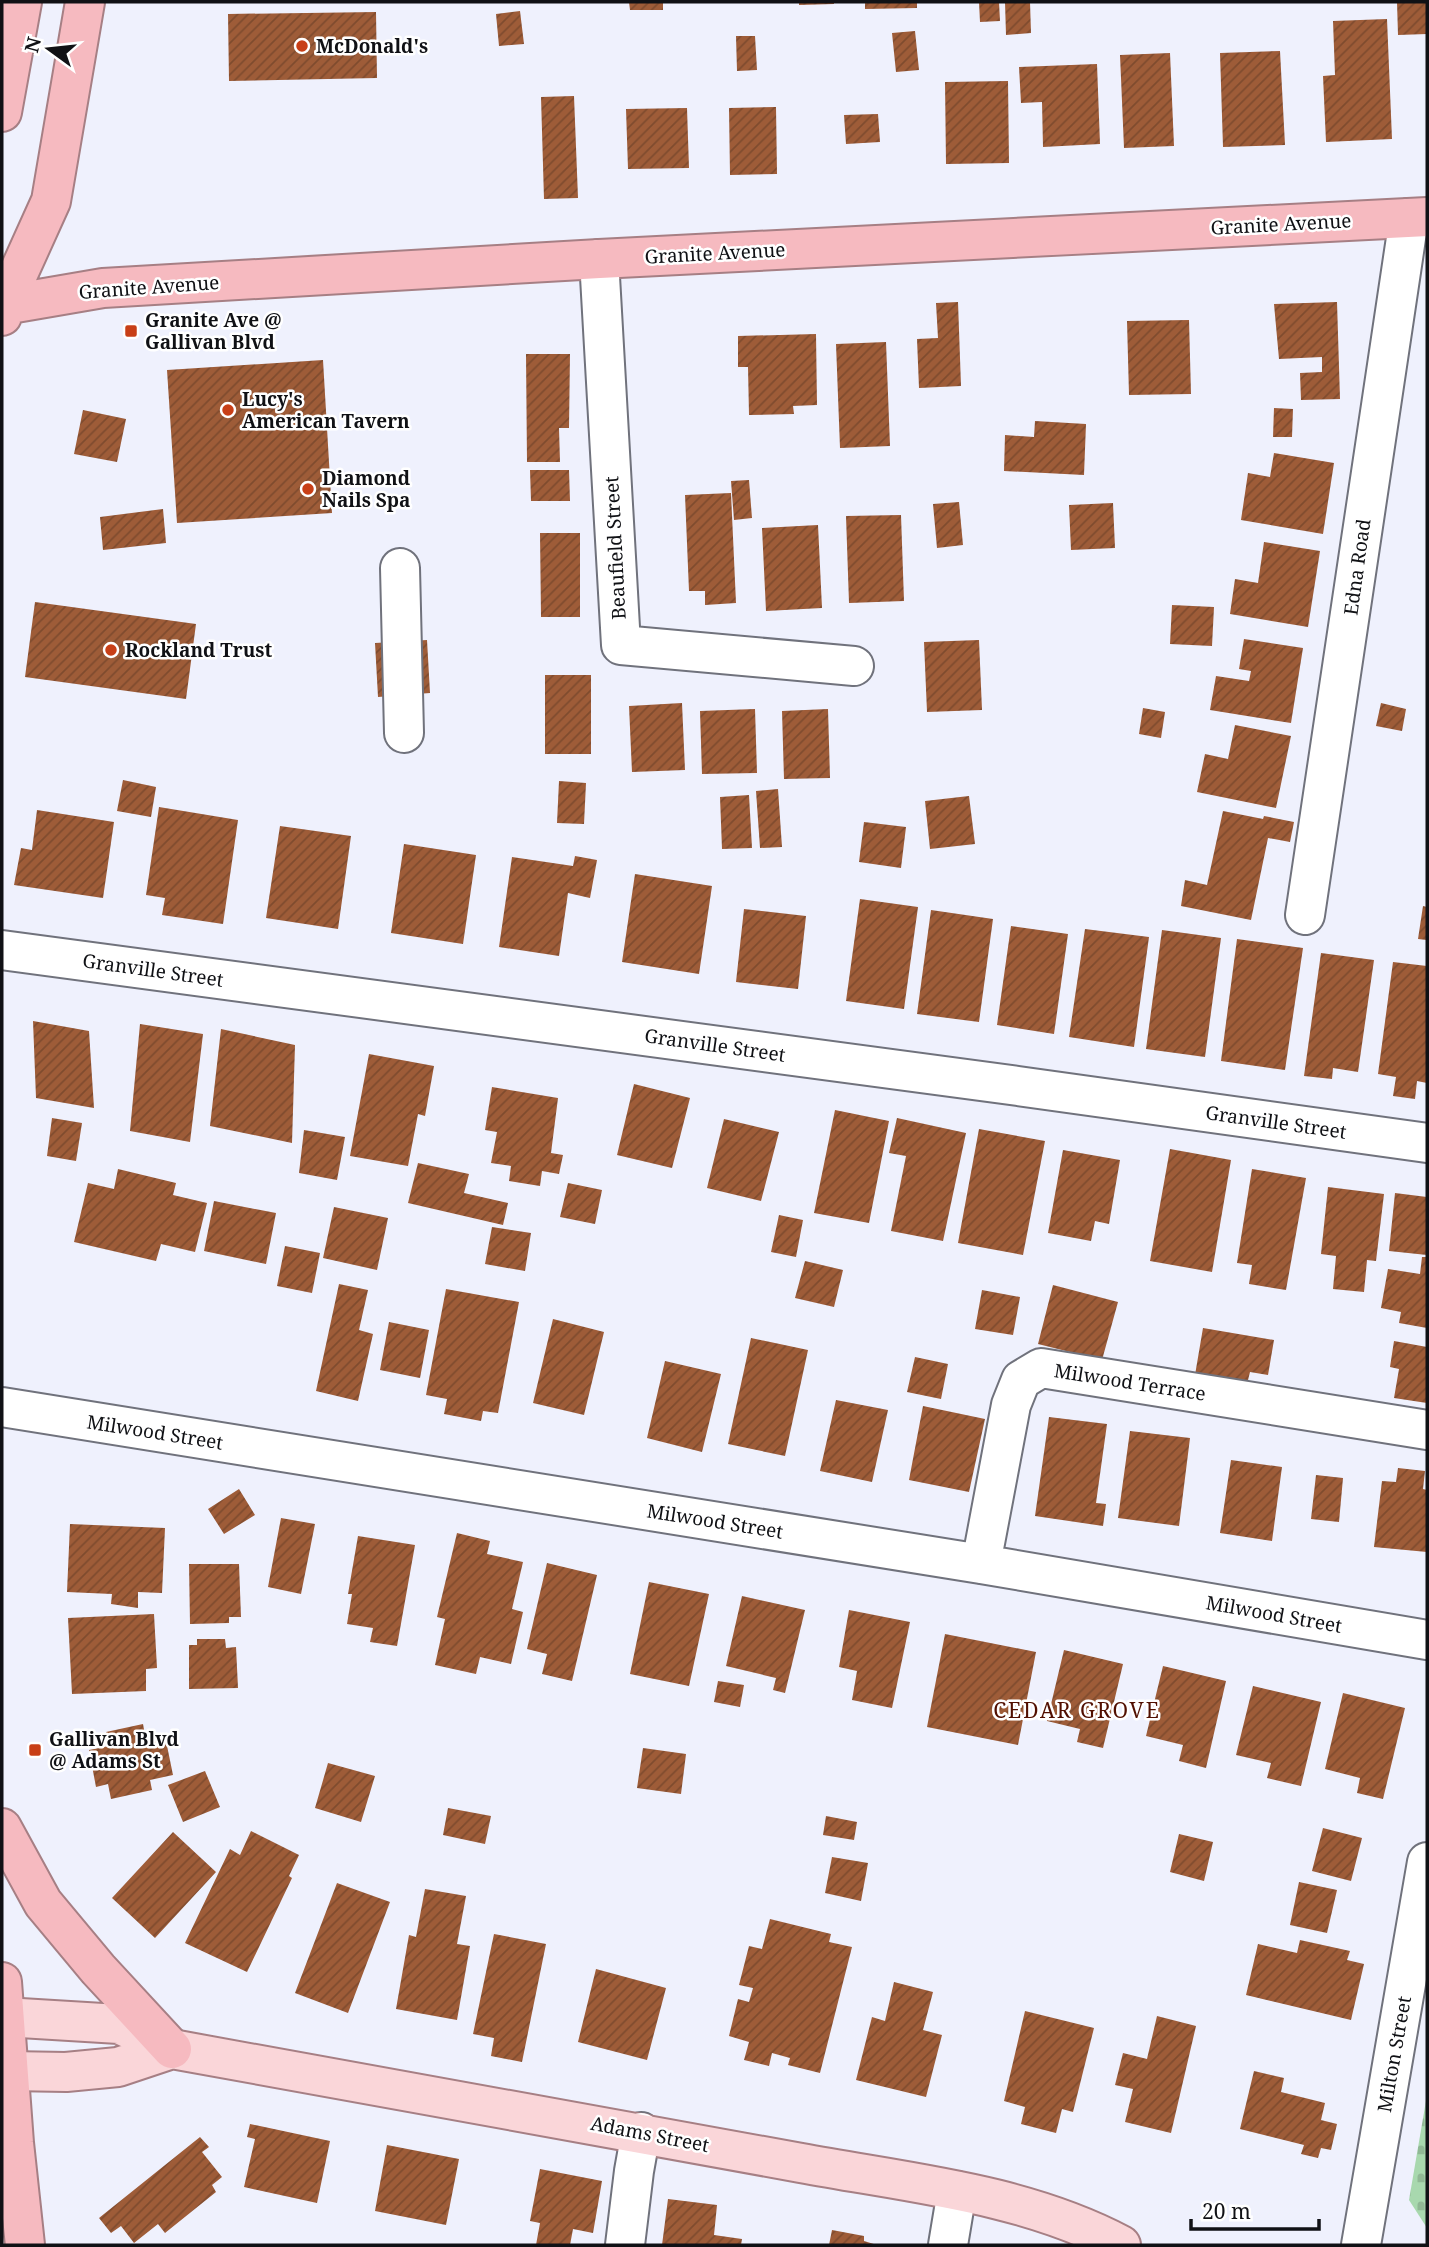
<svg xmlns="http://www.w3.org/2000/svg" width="1429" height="2247" viewBox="0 0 1429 2247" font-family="'Noto Serif',serif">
<defs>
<pattern id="cemetery-stones" width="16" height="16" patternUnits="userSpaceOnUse" patternTransform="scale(1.75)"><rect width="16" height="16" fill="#a8d8ae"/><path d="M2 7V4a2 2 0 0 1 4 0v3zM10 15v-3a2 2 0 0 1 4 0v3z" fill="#90b895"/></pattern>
<pattern id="building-hatch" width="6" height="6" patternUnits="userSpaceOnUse" patternTransform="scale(1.75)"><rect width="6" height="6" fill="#9e5c38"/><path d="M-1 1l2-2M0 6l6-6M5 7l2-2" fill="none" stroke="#7f4b2e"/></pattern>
</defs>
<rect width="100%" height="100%" fill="#eff1fd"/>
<path fill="url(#cemetery-stones)" d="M1427,2095V2228L1409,2200Z"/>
<path fill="url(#building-hatch)" d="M629,2H663V10H630Z
M799,2H834V4L799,5Z
M865,2H917V8L865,9Z
M979,2H999L1000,21L980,22Z
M1005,2H1030L1031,33L1006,35Z
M1397,2H1427V34L1398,35Z
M520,11L524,44L499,46L496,14Z
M376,12L377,78L229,81L228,14Z
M1387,19L1392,139L1326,142L1323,76L1335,75L1333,21Z
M915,31L919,70L896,72L892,33Z
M736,36H755L757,70L737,71Z
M1280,51L1285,145L1223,147L1220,53Z
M1170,53L1174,146L1124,148L1120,55Z
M1097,64L1100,144L1043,147L1042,102L1021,103L1019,67Z
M1008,81L1009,163L946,164L945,82Z
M574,96L578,198L544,199L541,97Z
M776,107L777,174L730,175L729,108Z
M687,108L689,168L628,169L626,109Z
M878,114L880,142L846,144L844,115Z
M958,302L961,386L919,388L917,339L938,338L936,303Z
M1337,302L1340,399L1301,400L1300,373L1322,372V357L1279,359L1274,304Z
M1189,320L1191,394L1129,395L1127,321Z
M816,334L817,405L793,406L794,414L749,415L748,367H738V336Z
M886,342L890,446L840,448L836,344Z
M526,354H570L569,428H559L560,462H527Z
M323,360L332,513L177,523L167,370Z
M1274,408L1293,409L1292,437H1273Z
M83,410L126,419L117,462L74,454Z
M1035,421L1086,424L1084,475L1004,471L1005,435L1034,437Z
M1274,453L1334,463L1323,534L1241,520L1248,473L1270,477Z
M530,470H569L570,501H531Z
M749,480L752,518L734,520L731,481Z
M731,493L736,603L705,605V591H689L685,495Z
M959,502L963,545L937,548L933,504Z
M1113,503L1115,548L1071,550L1069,505Z
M163,509L166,543L103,550L100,517Z
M901,515L904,601L849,603L846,516Z
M818,525L822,608L766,611L762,528Z
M540,533H580V617H541Z
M1264,542L1320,551L1308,627L1230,614L1235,579L1258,583Z
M35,602L196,624L186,699L25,677Z
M1172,605L1214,607L1212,646L1170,644Z
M1244,639L1303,648L1291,723L1210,710L1216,676L1249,681L1251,671L1239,669Z
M427,640L430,693L378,697L375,643Z
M979,640L982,710L927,712L924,642Z
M545,675H591V754H545Z
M682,703L685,770L632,772L629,706Z
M1381,703L1406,709L1402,731L1376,726Z
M1143,708L1165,712L1161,738L1139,734Z
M755,709L757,773L702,774L700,711Z
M828,709L830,778L784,779L782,711Z
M1235,725L1291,736L1276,808L1197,792L1205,754L1228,759Z
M123,780L156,787L151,817L117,811Z
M559,781L586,783L584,824L557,823Z
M778,789L782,847L760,848L756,791Z
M749,795L752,848L722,849L720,797Z
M969,796L975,844L930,849L925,801Z
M159,807L238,820L223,924L162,915L165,898L146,895Z
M37,810L114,822L103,898L14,885L21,848L32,850Z
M1223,811L1263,819L1264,816L1294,822L1290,842L1268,838L1251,920L1181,906L1185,880L1207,885Z
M864,822L906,827L901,868L859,862Z
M280,826L351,836L338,929L266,918Z
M404,844L476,855L463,944L391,933Z
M575,856L597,860L590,898L568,893L559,956L499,947L512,857L573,866Z
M635,874L712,886L699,974L622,962Z
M860,899L918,907L904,1009L846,1001Z
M1423,906L1427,907V940L1418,939Z
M744,909L806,916L798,989L736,982Z
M931,910L993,919L979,1022L917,1014Z
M1011,926L1068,934L1054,1034L997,1025Z
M1085,929L1149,937L1134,1047L1069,1037Z
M1162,930L1221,938L1205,1057L1146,1049Z
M1237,939L1303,948L1285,1070L1221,1061Z
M1321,953L1374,960L1358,1072L1333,1068L1332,1079L1304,1076Z
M1393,962L1427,966V1083L1417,1081L1415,1099L1393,1096L1396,1077L1378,1074Z
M33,1021L89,1031L94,1108L36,1098Z
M140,1024L203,1034L190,1142L130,1131Z
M221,1029L295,1045L292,1143L210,1126Z
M369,1054L434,1066L425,1116L418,1114L408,1166L350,1156Z
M634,1084L690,1098L672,1168L617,1155Z
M492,1087L558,1098L551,1153L563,1155L559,1174L542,1171L540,1186L509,1181L511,1166L491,1163L497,1132L485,1130Z
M835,1110L889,1121L869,1223L814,1213Z
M52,1118L82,1123L76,1161L47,1156Z
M897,1118L966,1133L943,1241L891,1231L906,1156L889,1153Z
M724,1119L779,1132L761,1201L707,1188Z
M979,1129L1045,1141L1023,1255L958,1243Z
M304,1130L345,1137L337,1180L299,1173Z
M1170,1149L1231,1160L1212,1272L1150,1261Z
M1063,1150L1120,1160L1109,1224L1095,1221L1091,1241L1048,1233Z
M418,1163L469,1174L464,1193L508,1203L503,1225L408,1203Z
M118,1169L176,1183L173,1195L207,1203L195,1252L161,1244L156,1261L74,1242L88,1183L114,1189Z
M1252,1169L1306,1178L1286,1290L1249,1284L1252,1265L1237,1263Z
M568,1183L602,1190L595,1224L560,1217Z
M1328,1187L1384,1194L1376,1261L1367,1260L1364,1292L1333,1289L1336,1256L1321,1254Z
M1395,1193L1427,1197V1255L1389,1251Z
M214,1201L276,1213L266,1264L204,1251Z
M334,1207L388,1218L377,1270L323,1258Z
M779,1215L803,1220L796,1257L771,1252Z
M492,1227L531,1233L525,1271L485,1264Z
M285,1246L320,1253L312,1293L277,1286Z
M1422,1257H1427V1328L1399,1323L1401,1312L1381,1308L1388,1269L1420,1274Z
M805,1261L843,1270L834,1307L795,1298Z
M339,1284L368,1290L359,1330L373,1334L358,1401L316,1391Z
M1053,1285L1118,1302L1102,1360L1038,1344Z
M446,1289L519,1302L498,1413L483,1411L481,1421L444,1414L447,1399L426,1395Z
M982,1290L1020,1297L1013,1335L975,1329Z
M553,1319L604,1332L584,1415L533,1403Z
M389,1322L429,1330L420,1378L380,1370Z
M1203,1328L1274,1340L1268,1375L1250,1372L1247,1384L1195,1375Z
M751,1338L808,1350L785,1456L728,1444Z
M1394,1341L1427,1347V1403L1394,1398L1399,1369L1390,1367Z
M915,1357L948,1364L941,1399L907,1392Z
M665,1361L721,1374L702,1452L647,1438Z
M836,1400L888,1410L872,1482L820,1471Z
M923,1406L985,1419L969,1492L909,1480Z
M1049,1417L1107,1424L1096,1503L1106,1504L1103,1526L1035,1516Z
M1130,1431L1190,1438L1179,1526L1118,1518Z
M1231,1460L1282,1467L1272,1541L1220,1533Z
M1398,1468L1425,1471L1423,1489L1427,1490V1552L1374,1547L1382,1481L1396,1482Z
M1316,1475L1343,1478L1339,1522L1311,1519Z
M239,1489L255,1515L224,1534L208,1509Z
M281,1518L315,1524L301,1594L268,1587Z
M70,1524L165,1528L162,1593L138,1592V1608L111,1604L112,1594L67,1592Z
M457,1533L490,1541L487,1554L523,1562L512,1609L523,1612L511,1664L480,1657L476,1674L435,1665L445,1619L437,1617Z
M358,1536L415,1545L397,1646L370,1642L373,1628L347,1624L352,1594H348Z
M547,1563L597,1575L572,1681L542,1674L547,1654L527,1649Z
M189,1564H239L241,1617H229V1623L190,1624Z
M649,1582L709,1594L689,1686L630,1674Z
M742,1596L805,1610L785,1693L773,1690L776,1678L726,1666Z
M849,1610L910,1622L892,1708L852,1700L857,1671L839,1667Z
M154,1614L157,1668L146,1669V1691L72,1694L68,1618Z
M945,1634L1036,1652L1018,1745L927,1727Z
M197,1639H225L226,1648L236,1647L238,1688L189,1689V1645H197Z
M1064,1650L1123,1664L1103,1748L1077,1742L1080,1729L1047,1721Z
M1163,1666L1226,1681L1206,1768L1179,1761L1183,1745L1146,1736Z
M718,1681L744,1685L740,1707L714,1702Z
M1253,1686L1321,1702L1301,1786L1267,1778L1271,1763L1236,1755Z
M1343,1693L1405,1708L1383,1799L1357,1793L1360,1778L1325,1769Z
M143,1724L146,1740L165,1736L173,1775L150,1780L152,1790L111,1799L108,1784L96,1787L89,1750L109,1746L106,1732Z
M643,1748L686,1754L681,1794L637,1788Z
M328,1763L375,1776L361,1822L315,1808Z
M205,1771L220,1807L183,1822L168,1785Z
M448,1808L491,1816L485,1844L443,1835Z
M826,1816L857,1822L854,1840L823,1835Z
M1323,1828L1362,1838L1351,1881L1312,1871Z
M251,1831L299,1855L289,1876L292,1878L247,1972L185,1943L230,1849L240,1855Z
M173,1832L216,1872L155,1938L112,1898Z
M1179,1834L1213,1842L1204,1881L1170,1872Z
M832,1857L868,1863L861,1901L825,1893Z
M1299,1882L1337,1890L1327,1933L1290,1925Z
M337,1883L390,1902L348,2013L295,1993Z
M425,1889L466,1896L457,1944L470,1946L457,2020L396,2009L409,1935L416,1937Z
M770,1919L831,1934L829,1942L852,1947L820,2073L788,2065L790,2058L772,2053L769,2066L744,2060L749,2042L729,2036L738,1999L749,2002L753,1988L739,1985L749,1946L762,1949Z
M494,1934L546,1944L522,2062L491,2056L494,2038L473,2034Z
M1300,1940L1350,1951L1347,1960L1364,1964L1351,2020L1246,1995L1258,1944L1297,1953Z
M596,1969L666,1988L647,2060L578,2042Z
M894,1982L933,1992L923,2030L942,2035L926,2097L856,2080L872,2017L885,2021Z
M1025,2011L1094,2028L1073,2112L1062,2109L1056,2133L1021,2124L1025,2107L1004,2101Z
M1157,2016L1196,2026L1171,2133L1125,2122L1133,2089L1115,2085L1123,2053L1147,2059Z
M1254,2071L1284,2078L1281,2092L1325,2103L1321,2120L1337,2124L1331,2150L1321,2148L1318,2158L1301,2154L1304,2145L1240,2129Z
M250,2124L330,2141L317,2203L244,2187L255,2139L247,2137Z
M200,2137L209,2147L202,2152L222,2177L212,2185L216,2192L165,2233L158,2224L134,2243L121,2226L111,2233L99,2218Z
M387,2145L459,2159L446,2225L375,2211Z
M540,2169L602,2181L593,2233L573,2229L570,2245H536L540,2223L530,2221Z
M668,2199L717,2205L714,2235L742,2239L741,2245H662Z
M832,2230L864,2236V2241L877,2245H829Z"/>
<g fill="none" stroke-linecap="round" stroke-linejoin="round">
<g stroke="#70727c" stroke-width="42">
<path id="minor" d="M599,259L621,645L854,666
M400,568L404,733
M1305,915L1409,218
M2,950L1018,1086L1427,1143
M2,1407L981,1564L1427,1640
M981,1564L1011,1405L1021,1380L1041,1368L1427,1430
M625,2245L634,2171L641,2132
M948,2245L957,2191
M1361,2245L1427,1862"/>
</g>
<g stroke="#a67f84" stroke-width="42">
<path id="major" d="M4,2017L119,2024L172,2049C381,2086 591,2123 801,2163C908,2183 1023,2193 1121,2245
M9,2071L66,2072L118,2067L172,2049"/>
</g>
<g stroke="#a67f84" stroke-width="42">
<path id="highway" d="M2,112L22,2
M4,305L103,288L599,259L1427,217
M2,316L4,305L51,201L85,2
M2,1828L43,1903L98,1969L172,2049
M2,1982L14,2143L25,2245"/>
</g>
<use href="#minor" stroke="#fff" stroke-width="38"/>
<use href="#major" stroke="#fad6d9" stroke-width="38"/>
<use href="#highway" stroke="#f6bac0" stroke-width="38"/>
</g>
<g fill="#c83f17" stroke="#fff" stroke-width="2.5">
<circle cx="302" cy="46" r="7"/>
<rect x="124" y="324" width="14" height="14" rx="3.5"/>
<circle cx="228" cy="410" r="7"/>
<circle cx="308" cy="489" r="7"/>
<circle cx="111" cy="650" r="7"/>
<rect x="28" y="1743" width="14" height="14" rx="3.5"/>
</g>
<g text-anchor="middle" stroke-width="5" stroke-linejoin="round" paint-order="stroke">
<g font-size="19" font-weight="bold" fill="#101115" stroke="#fff" text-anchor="start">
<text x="316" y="53">McDonald's</text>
<text x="145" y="327">Granite Ave @<tspan x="145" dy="22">Gallivan Blvd</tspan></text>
<text x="242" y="406">Lucy's<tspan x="242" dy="22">American Tavern</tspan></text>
<text x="322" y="485">Diamond<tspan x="322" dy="22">Nails Spa</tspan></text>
<text x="125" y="657">Rockland Trust</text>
<text x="49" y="1746">Gallivan Blvd<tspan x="49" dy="22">@ Adams St</tspan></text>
</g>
<g font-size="19" fill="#101115" stroke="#fff">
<text transform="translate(1281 224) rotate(-3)" y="7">Granite Avenue</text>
<text transform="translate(715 253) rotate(-3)" y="7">Granite Avenue</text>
<text transform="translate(149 287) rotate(-4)" y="7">Granite Avenue</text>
<text transform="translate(615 548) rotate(-93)" y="7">Beaufield Street</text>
<text transform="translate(1357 567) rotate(-82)" y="7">Edna Road</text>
<text transform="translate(153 970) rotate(8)" y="7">Granville Street</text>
<text transform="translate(715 1045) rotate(8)" y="7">Granville Street</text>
<text transform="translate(1276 1122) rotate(8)" y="7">Granville Street</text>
<text transform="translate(1130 1382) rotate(9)" y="7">Milwood Terrace</text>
<text transform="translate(155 1432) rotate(9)" y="7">Milwood Street</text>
<text transform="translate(715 1521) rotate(9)" y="7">Milwood Street</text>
<text transform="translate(1274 1614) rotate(10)" y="7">Milwood Street</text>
<text transform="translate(1394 2054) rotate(-80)" y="7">Milton Street</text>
<text transform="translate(650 2134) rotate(11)" y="7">Adams Street</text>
</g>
<g font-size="21" letter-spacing="2" fill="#510f00" stroke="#fff">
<text x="1077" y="1718">CEDAR GROVE</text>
</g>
</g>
<rect width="1429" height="2247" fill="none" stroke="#101115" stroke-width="7"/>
<g transform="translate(49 49) rotate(285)" stroke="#ffffff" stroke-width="5" paint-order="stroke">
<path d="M0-5L12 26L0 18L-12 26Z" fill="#101115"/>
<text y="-10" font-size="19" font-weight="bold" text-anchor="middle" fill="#101115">N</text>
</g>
<path d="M1191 2219v10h128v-10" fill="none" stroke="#101115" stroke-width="3.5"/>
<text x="1202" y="2219" font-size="21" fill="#101115" stroke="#ffffff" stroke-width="5" paint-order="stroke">20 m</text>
</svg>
